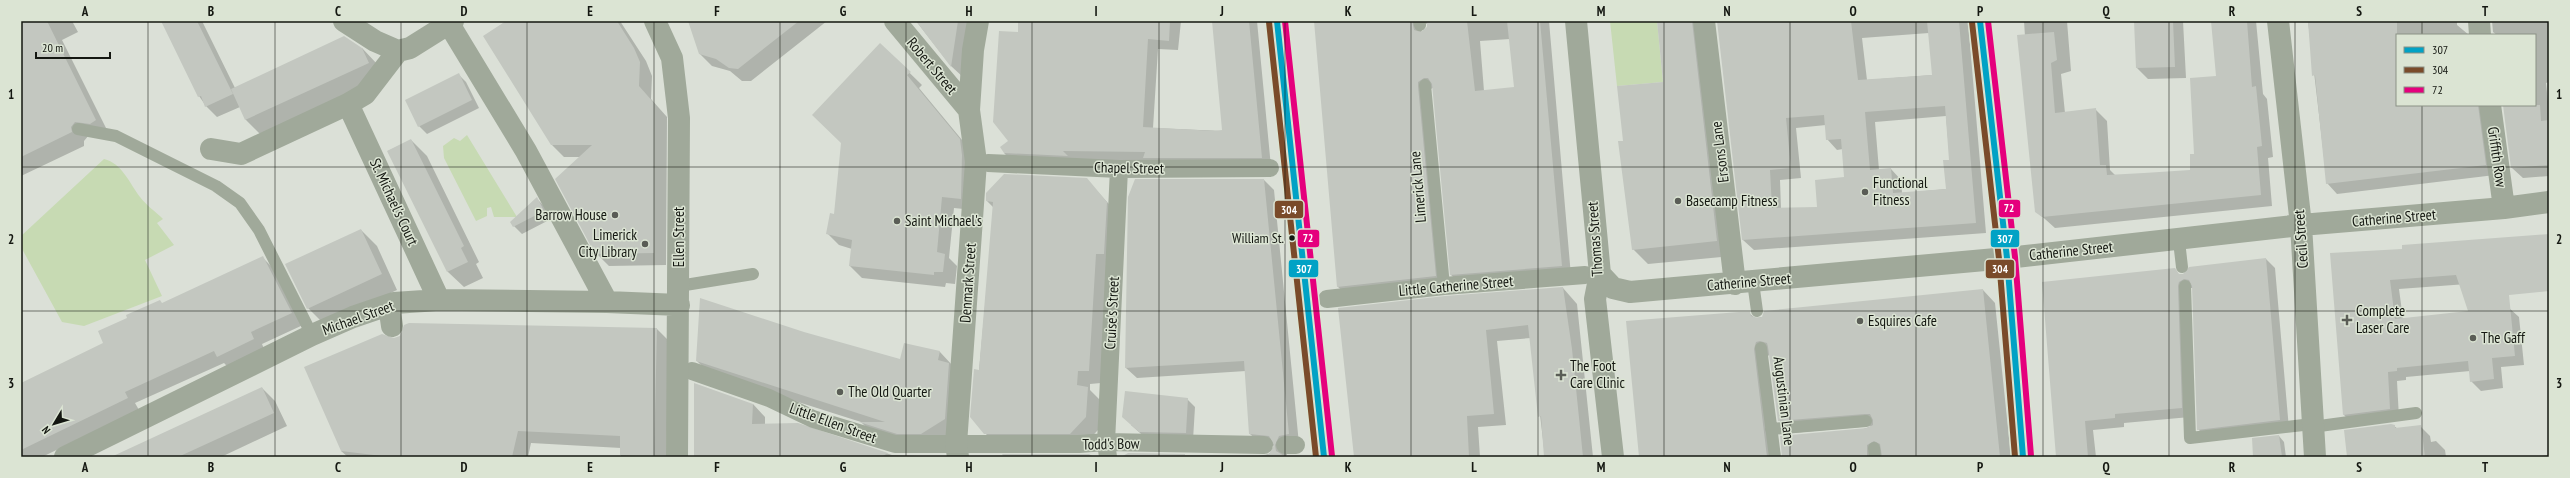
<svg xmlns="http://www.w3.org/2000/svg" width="2570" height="478" viewBox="0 0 2570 478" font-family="'PT Sans Narrow',sans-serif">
<rect width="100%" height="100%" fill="#dbe0d7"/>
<path fill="#c7dab3" d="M1610,21H1657L1663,82L1617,86Z
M467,135L517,217H494L491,207L487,208V216L476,221L444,158L443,146L454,138L460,141Z
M104,159C122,163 130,184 140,197C146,205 156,212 163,219L157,223L174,245L145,260L162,296L84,326L62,322L21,247V236Z"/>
<path fill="#0003" fill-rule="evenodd" d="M21,21H72L78,32L62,40L109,134L89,135L84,141V146L21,176Z
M162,21H202L235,88L362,48L378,65L384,79L262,136L246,120L240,107L217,117L206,106L199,96Z
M508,21H620L646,61L652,76L651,99L667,117L666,265L609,266L596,253L580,157H564L552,145Z
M689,21H827L751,81H742L730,71L712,66L700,54Z
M916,21H973L964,78L951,66Z
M1065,21H1181L1178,50L1158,49L1153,128L1223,131L1214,21H1257L1271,167L1014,163L1004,153L1064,37Z
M1315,21H1549L1571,276L1461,284L1451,275L1434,87L1428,91L1445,286L1348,296L1338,287ZM1428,23L1426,31L1421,33L1424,25ZM1510,39L1516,88L1484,91L1480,41Z
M1658,21H1700L1732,256L1648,264L1633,249L1624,142L1664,83Z
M1718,21H1968L1986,233L1754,250L1743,240ZM1929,33L1933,75L1867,80L1862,38ZM1946,116L1950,161L1947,189L1902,193L1901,180L1891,169L1879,170L1875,122ZM1826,125L1827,139L1837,150L1843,149L1845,178L1818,208L1781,209L1780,180L1801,178L1796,128Z
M2024,21H2067L2071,71L2061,74L2065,113L2095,109L2107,121L2110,170L2116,176L2191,171L2217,77L2212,21H2256L2263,94L2267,99L2273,157L2268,158L2272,206L2055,228L2036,211Z
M2135,21H2183L2186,78L2148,79L2137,68Z
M2308,21H2457V25L2469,35H2397V105H2494L2495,175L2337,194L2327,183Z
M2492,21H2549V82L2546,83L2549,111V176L2523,178L2512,168L2504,105H2535V35H2497L2493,32Z
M880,44L922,85L919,88L972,152L973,210L954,208L949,258L957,266L955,284L946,283L945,287L862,278L850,266L852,249L839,245L827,233L835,215Z
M458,74L466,82L479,108L427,134L419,126Z
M411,140L427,156L479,262L476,264L483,278L464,287L448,272L388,151Z
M1086,179L1119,215L1101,383L1090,384V390L1100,400L1098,430L1083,446H997L985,433L979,371L994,208L987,201Z
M1264,180L1274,190L1299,444L1290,446L1286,457H1128V455L1264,456L1274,451L1275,446L1261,444L1250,434L1246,371L1137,378L1126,368L1129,198Z
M537,199L544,206L551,219L522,234L511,223Z
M361,230L377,246L397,290L324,324L308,308Z
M2549,236V278L2399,289L2403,319L2509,308L2519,317L2524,365L2501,367L2503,388L2481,391L2471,381L2470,371L2406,377V380L2397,381L2399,418L2353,424L2344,415L2331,254L2403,250Z
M263,258L274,269L303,325L262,344L265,351L229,368L224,363L135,403L139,410L42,457H21V385L105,343L163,304Z
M2266,259L2275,268L2289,429L2207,438L2198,429L2194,288H2190V417L2124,423V427L2093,430L2096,457H2057L2180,275Z
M1563,288L1577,304L1593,457H1545L1531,338L1497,341L1506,425L1478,427L1480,457H1355L1340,309Z
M1983,290L1995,303L2011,457H1883V453L1881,457H1783L1872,426L1792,433L1779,420L1770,354L1767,357L1778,457H1640L1749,313L1755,318Z
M657,329L670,342L666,457H621V448L531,443L528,457H348L341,451L394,339L401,336Z
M804,333L901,360L905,345L940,352L953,366L958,433L935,446L874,435L861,422L710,374L697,361Z
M262,388L275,401L287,426L221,457H113Z
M1187,399L1195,407L1193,440H1148L1131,425Z
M753,404L765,417V425L798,424L892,455L944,457H695Z
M2394,426L2398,429L2420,426L2430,436L2431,442L2436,441L2445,450L2446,457H2348Z
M2279,436L2284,442L2286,457H2255Z
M1083,455L1085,457H983L987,456Z
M2548,455L2549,457H2531Z"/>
<path fill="#c3c7c0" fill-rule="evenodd" d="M21,21H47L96,120L90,124L75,122L71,127L72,132L21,157Z
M161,21H197L233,94L205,107L201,96L198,97Z
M506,21H617L634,48L640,62L639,86L654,103V253L595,254L555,179L592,145H551L483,36Z
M688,21H799L738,69L729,68L716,59L699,54Z
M916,21H958L951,67Z
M1018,21H1170L1169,41L1148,39L1143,127L1215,131L1222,130L1212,21H1249L1262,158H1143L1145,152L1063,151L1068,156L1004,153L1000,147L1008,141L993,122L999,31L1018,32Z
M1314,21H1412L1414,30L1421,32L1427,27V21H1467L1475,91L1514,87L1507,21H1540L1562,266L1450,275L1432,84L1428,78H1424L1418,82V86L1436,276L1337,287Z
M1657,21H1692L1717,241L1632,250L1618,141H1623L1617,86L1663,82Z
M1717,21H1851L1858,80L1932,75L1927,21H1959L1976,223L1742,240ZM1945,106L1949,160H1943L1946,189L1893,193L1891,168L1870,170L1865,112ZM1824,115L1826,140L1841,139L1844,177L1815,180L1817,207L1772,208L1770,170L1791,168L1786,118Z
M2134,21H2173L2175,67L2136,68Z
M2211,21H2247L2252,87L2256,86L2262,146L2257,147L2261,195L2042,217L2035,212L2017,35L2054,32L2057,60L2051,63L2055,113L2096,108L2100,165H2106L2107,175L2144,173L2190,170V154H2194L2190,78L2216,76Z
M2308,21H2397V105H2478L2486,165L2326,184L2315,75L2312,76Z
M344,36L362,48L369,63L245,120L231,89Z
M880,43L911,72L907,75L960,139L962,155L961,199L942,197L937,252L945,254L943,272H934V275L849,266L852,240L826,234L830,213L834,214L841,143L812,115Z
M459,73L472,100L418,127L405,100Z
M2503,105H2540L2541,121L2549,120V165L2511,168Z
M411,139L464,246L461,248L468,262L447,272L387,151Z
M1004,174L1087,178L1107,202L1104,254H1096L1089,371H1078L1077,385L1088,387L1086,417L1070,434H984L970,417L974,369L979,370L993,202L986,201V193Z
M1135,179H1264L1289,434L1279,436L1275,445L1276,451L1286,457H1252L1269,454L1274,445L1269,436L1249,434L1244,361L1125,368L1128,197Z
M537,197L544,211L513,227L510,222Z
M361,229L382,274L307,309L285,264Z
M2549,234V291L2509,295L2515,356L2492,358L2494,379L2470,382L2468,361L2397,368V371L2388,372L2390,409L2343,415L2330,253L2402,249V245ZM2456,275L2468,311L2395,319L2390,280Z
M263,256L292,313L251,332L254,339L217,357L214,351L125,392L128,398L21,450V383L103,343L98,331L127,318L126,315L160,300L162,303Z
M2266,258L2280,420L2197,430L2192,286L2189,280L2184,279L2179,282L2178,286L2182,408L2115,414V418L2085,421L2088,457H2056L2042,282L2175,268L2179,274H2183L2189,267Z
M1563,287L1572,349L1583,457H1544L1541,416L1538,417L1528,325L1486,330L1494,414L1467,416L1469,457H1354L1338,308L1445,296Z
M1983,289L2000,457H1882L1880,444L1874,441L1867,445V457H1782L1780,436L1867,428L1873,425V420L1870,414H1865L1778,421L1768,347L1767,343L1760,341L1756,342L1754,349L1767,457H1639L1626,321L1739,312H1750L1751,316L1758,318L1762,317L1764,311Z
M700,298L804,332L900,359L904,343L940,351L938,360L949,363L945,419L921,434H897L859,422H885L696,361Z
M409,323L657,328L654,457L620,455V436L518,431L512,457H390L341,451L304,367L382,334L394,338L400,336L404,325Z
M694,383L753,404L752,424L798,423L888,453L881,457H694Z
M262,387L274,413L178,457H111Z
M1125,391L1188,398L1186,433L1139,432L1122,417Z
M2391,424L2395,425V428L2421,425L2425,457H2347L2344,430Z
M2279,435L2282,457H2253L2252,438Z
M1128,453L1185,454V457H1121Z
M1002,454H1089L1094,457H1004Z"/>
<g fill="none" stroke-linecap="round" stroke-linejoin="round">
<path stroke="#a0a99a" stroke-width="12" d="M1419,21L1420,25
M1425,85L1444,286
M78,129L116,136L216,186L240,203L259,230L312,335
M2179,241L2182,267
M1753,282L1757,311
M679,286L753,274
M2185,286L2190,438L2312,424
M1761,348L1775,457
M2312,427L2416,413
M1771,429L1866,421
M1874,448L1875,457"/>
<path stroke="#a0a99a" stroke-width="18" d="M988,163L1119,169L1270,168
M1327,299L1444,286L1585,275
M692,371L769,398L813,419L895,444H1079L1106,442L1264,445
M1285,445H1296
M1108,457L1106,442L1119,169"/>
<path stroke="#a0a99a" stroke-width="22" d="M344,21L375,41L398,51
M655,21L672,58L679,118L677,457
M895,21L969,110
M1576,21L1600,274L1595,299L1613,457
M1704,21L1735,284
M2278,21L2301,225L2315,457
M2479,21L2480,35
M449,24L526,151L607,302
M348,104L439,300
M2490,105L2504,208
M211,149L241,154L348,104L365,94L398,51L410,48L453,21
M1600,274L1613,288L1630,292L2007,258L2301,225L2504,208L2549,202
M389,305L392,326
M65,457L312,335L353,317L394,303L439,300L607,302L679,305
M958,457L956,444L976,162L969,110L973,50L978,21"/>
<path stroke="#9fa896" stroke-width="22" d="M1277,21L1324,457
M1980,21L2007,258L2023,457"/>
<g stroke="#dbe4d3" stroke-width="9">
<path id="bus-1" d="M1277,21L1324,457
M1980,21L2007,258L2023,457"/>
</g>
<g stroke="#dbe4d3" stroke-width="9">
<path id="bus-2" d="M1269,22L1316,457
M1972,22L1999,259L2015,457"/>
</g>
<g stroke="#dbe4d3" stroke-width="9">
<path id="bus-3" d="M1285,21L1332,456
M1988,21L2015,257L2031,456"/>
</g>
<use href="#bus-1" stroke="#01a2c5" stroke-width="6"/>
<use href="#bus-2" stroke="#7a4b2a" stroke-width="6"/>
<use href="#bus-3" stroke="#e5007d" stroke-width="6"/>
</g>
<path fill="none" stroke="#141711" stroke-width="1" stroke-opacity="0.55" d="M148,21V457M275,21V457M401,21V457M527,21V457M654,21V457M780,21V457M906,21V457M1032,21V457M1159,21V457M1285,21V457M1411,21V457M1538,21V457M1664,21V457M1790,21V457M1916,21V457M2043,21V457M2169,21V457M2295,21V457M2422,21V35M2422,105V457M21,167H2549M21,311H2549"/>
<g fill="#5a5d56" stroke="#dbe4d3" stroke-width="1.5">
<circle cx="1865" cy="192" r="4"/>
<circle cx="1678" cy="201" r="4"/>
<circle cx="615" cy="215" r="4"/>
<circle cx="897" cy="221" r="4"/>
<circle cx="645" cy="244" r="4"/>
<path d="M2345 314h4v4h4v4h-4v4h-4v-4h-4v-4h4z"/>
<circle cx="1860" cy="321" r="4"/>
<circle cx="2473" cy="338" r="4"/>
<path d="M1559 369h4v4h4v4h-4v4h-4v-4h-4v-4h4z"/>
<circle cx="840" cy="392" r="4"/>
</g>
<circle fill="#141711" stroke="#dbe4d3" stroke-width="1.5" cx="1292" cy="238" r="3.5"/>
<g text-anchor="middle" stroke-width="3" stroke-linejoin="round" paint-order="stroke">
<g font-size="14" fill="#141711" stroke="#dbe4d3" text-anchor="end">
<text x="1284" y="243">William St.</text>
</g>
<g font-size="15" fill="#141711" stroke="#dbe4d3">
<text transform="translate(932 66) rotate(50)" y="5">Robert Street</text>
<text transform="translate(1720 152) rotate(-97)" y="5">Ersons Lane</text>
<text transform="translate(2497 157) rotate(82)" y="5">Griffith Row</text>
<text transform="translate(1129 168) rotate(1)" y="5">Chapel Street</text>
<text transform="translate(1418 187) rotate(-95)" y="5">Limerick Lane</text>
<text transform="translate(394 202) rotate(65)" y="5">St. Michael's Court</text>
<text transform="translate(2394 218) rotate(-5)" y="5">Catherine Street</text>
<text transform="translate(679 237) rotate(-90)" y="5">Ellen Street</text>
<text transform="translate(1595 239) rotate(-94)" y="5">Thomas Street</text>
<text transform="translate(2301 239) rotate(-94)" y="5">Cecil Street</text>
<text transform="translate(2071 251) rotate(-6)" y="5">Catherine Street</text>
<text transform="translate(1749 282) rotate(-5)" y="5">Catherine Street</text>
<text transform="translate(968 283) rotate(-86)" y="5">Denmark Street</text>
<text transform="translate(1456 286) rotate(-5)" y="5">Little Catherine Street</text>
<text transform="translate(1112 313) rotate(-87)" y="5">Cruise's Street</text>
<text transform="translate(358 318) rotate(-20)" y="5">Michael Street</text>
<text transform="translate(1784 401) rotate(83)" y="5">Augustinian Lane</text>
<text transform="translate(833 423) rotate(20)" y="5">Little Ellen Street</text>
<text transform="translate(1111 444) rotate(-1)" y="5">Todd's Bow</text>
</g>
<g font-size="15" fill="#141711" stroke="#dbe4d3" text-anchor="start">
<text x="1873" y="188">Functional<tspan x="1873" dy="17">Fitness</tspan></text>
<text x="1686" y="206">Basecamp Fitness</text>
<text x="607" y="220" text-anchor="end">Barrow House</text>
<text x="905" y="226">Saint Michael's</text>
<text x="637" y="240" text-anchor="end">Limerick<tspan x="637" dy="17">City Library</tspan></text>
<text x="2356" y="316">Complete<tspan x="2356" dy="17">Laser Care</tspan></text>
<text x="1868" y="326">Esquires Cafe</text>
<text x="2481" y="343">The Gaff</text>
<text x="1570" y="371">The Foot<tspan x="1570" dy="17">Care Clinic</tspan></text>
<text x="848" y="397">The Old Quarter</text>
</g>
</g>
<g stroke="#dbe4d3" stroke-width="1.5">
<rect x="1998" y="199" width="23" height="19" rx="4" fill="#e5007d"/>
<rect x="1274" y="200" width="30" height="19" rx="4" fill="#7a4b2a"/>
<rect x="1297" y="229" width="23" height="19" rx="4" fill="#e5007d"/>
<rect x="1990" y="229" width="30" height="19" rx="4" fill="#01a2c5"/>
<rect x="1288" y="259" width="31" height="19" rx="4" fill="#01a2c5"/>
<rect x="1985" y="259" width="30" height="20" rx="4" fill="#7a4b2a"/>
</g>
<g font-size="11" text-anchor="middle" font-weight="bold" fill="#fff">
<text x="2009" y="212">72</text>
<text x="1289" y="214">304</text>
<text x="1308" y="242">72</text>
<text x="2005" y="243">307</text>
<text x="1304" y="273">307</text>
<text x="2000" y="273">304</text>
</g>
<rect width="2570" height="478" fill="none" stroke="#dbe4d3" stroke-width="44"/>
<rect x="2396" y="34" width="140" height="72" fill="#dbe4d3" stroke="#8b9285"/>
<rect x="2404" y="47" width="20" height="6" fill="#01a2c5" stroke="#8b9285"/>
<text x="2432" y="54" font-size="12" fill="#141711">307</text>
<rect x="2404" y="67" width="20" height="6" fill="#7a4b2a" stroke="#8b9285"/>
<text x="2432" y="74" font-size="12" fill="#141711">304</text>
<rect x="2404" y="87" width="20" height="6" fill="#e5007d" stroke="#8b9285"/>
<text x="2432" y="94" font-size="12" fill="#141711">72</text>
<g transform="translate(54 424) rotate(232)" stroke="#dbe4d3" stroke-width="3" paint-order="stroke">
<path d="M0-3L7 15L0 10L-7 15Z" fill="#141711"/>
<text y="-6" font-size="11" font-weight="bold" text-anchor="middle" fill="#141711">N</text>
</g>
<path d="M36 52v6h74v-6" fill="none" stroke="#141711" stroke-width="2"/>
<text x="42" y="52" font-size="12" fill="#141711" stroke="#dbe4d3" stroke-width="3" paint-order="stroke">20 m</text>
<rect x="22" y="22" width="2526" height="434" fill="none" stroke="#141711" stroke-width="1.5"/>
<g font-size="13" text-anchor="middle" font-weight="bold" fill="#141711">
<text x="85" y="16">A</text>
<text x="211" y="16">B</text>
<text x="338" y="16">C</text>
<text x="464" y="16">D</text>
<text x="590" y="16">E</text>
<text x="717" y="16">F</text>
<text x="843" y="16">G</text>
<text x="969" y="16">H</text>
<text x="1096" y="16">I</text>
<text x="1222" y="16">J</text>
<text x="1348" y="16">K</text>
<text x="1474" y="16">L</text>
<text x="1601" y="16">M</text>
<text x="1727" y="16">N</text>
<text x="1853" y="16">O</text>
<text x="1980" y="16">P</text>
<text x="2106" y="16">Q</text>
<text x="2232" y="16">R</text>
<text x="2359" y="16">S</text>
<text x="2485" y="16">T</text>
<text x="11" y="99">1</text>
<text x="2559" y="99">1</text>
<text x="11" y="244">2</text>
<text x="2559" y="244">2</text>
<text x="11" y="388">3</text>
<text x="2559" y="388">3</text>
<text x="85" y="472">A</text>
<text x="211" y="472">B</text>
<text x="338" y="472">C</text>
<text x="464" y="472">D</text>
<text x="590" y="472">E</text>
<text x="717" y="472">F</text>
<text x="843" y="472">G</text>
<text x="969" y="472">H</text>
<text x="1096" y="472">I</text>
<text x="1222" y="472">J</text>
<text x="1348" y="472">K</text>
<text x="1474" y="472">L</text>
<text x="1601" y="472">M</text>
<text x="1727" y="472">N</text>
<text x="1853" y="472">O</text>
<text x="1980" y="472">P</text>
<text x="2106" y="472">Q</text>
<text x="2232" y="472">R</text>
<text x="2359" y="472">S</text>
<text x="2485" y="472">T</text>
</g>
</svg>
